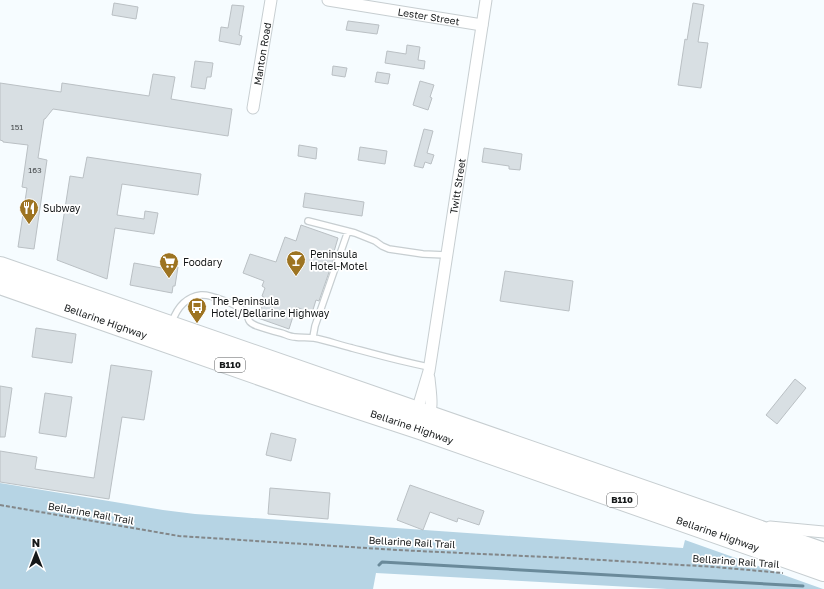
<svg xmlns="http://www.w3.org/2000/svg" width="824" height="589" viewBox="0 0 824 589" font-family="'Golos Text',sans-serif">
<rect width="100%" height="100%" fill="#f6fcff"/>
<path fill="#b6d4e4" d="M0,483L163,510L195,514L683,548L685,540L823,589H667L376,573L373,589H0Z"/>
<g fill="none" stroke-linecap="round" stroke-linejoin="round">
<path stroke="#6a8a9a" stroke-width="3" d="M379,565L382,562L803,586"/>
</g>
<path fill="#d8dfe3" stroke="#bac0c4" d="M114,3L138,7L136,19L112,15Z
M693,3L704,5L698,42L708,43L701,88L678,85L685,39L687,40Z
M232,5L244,6L239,35L242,36L240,45L219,41L221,27L228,28Z
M348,21L379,25L377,34L346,30Z
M407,45L420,47L418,60L425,61L424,69L385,63L387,51L406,54Z
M195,61L213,63L211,77H207L205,89L191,87Z
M333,66L347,68L345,77L332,75Z
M377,72L390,74L388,84L375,82Z
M153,74L175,77L171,99L232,109L228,136L53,109L45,119H44L38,158L47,160L34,249L18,247L27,188L22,187L28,145L3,142V141L0,140V83L61,92L62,83L149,96Z
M420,81L434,85L430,97L432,98L428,110L413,105Z
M424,129L433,131L427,153L434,155L431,164L425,162L423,168L414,166Z
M299,145L317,148L316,159L298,156Z
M360,147L387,151L385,164L358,160Z
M484,148L522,154L520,170L509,169V166L482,162Z
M87,157L201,174L198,195L122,184L117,215L144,219L145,211L158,213L154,234L115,228L107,279L57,260L70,176L83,178Z
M305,193L364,202L362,216L303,207Z
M301,225L338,238L333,255H335L319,301L316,300L312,313L296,307L289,329L258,318L265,298L262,296L265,288L262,286L264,281L243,273L250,254L276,262L285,237L296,241Z
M134,263L162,268L163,265L178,267L175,286H173L172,293L130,285Z
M505,271L573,281L569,311L500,301Z
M36,328L76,334L72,363L32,357Z
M111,365L152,371L144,420L122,417L109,499L0,482V451L37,457L35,469L94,478Z
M795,379L806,388L777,424L766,415Z
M0,386L12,388L5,437H0Z
M45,393L72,397L66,437L39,433Z
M271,433L296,439L291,461L266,455Z
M410,485L484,511L479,525L458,518L457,522L430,512L423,530L397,520Z
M270,488L330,493L328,519L268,514Z"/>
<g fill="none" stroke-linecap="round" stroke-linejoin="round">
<g stroke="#c7ced1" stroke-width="8">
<path id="lane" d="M308,221L355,233L375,241L382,246L389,249L423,254L446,255
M172,322C177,308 185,297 201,295C211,294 237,305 244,311C251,317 244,321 257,326C265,329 273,331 281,333C285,334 290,337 295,337C301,338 308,337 314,338C326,340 339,345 352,348C378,355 403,362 429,367
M313,337L315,326L348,231"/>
</g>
<g stroke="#c7ced1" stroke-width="13">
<g id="street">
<path id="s1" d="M328,0L482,25"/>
<path id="s2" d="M253,108L271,0"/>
<path id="s3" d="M418,415L417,411L429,371L486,0"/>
<path d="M427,420C434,409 430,391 429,378"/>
<path d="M770,527L824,532"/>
</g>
</g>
<g stroke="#c7ced1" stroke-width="22">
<g id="highway">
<path d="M0,267L824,553"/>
<path id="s4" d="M0,284L314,394L420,429L824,571"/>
</g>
</g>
<path stroke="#838789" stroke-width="2" stroke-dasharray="4 2" stroke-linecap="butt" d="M0,505L179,536L397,550L568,558L715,567L783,573"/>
<use href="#lane" stroke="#fff" stroke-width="5.5"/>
<use href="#street" stroke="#fff" stroke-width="11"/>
<use href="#highway" stroke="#fff" stroke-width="20"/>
</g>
<defs>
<g id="restaurant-pin" transform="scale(1)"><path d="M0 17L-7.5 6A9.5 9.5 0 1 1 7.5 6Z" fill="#9d7422" stroke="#fff"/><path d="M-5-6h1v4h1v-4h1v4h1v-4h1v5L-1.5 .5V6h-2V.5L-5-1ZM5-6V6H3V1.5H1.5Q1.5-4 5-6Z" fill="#fff"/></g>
<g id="bar-pin" transform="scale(1)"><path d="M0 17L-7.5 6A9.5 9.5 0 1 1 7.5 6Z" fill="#9d7422" stroke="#fff"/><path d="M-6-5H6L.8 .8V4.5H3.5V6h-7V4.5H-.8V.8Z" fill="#fff"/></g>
<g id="supermarket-pin" transform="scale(1)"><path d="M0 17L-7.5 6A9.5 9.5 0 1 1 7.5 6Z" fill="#9d7422" stroke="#fff"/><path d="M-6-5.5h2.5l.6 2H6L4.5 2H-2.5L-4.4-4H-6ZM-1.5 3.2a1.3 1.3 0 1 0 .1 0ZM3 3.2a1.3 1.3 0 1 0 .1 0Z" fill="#fff"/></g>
<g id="bus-pin" transform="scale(1)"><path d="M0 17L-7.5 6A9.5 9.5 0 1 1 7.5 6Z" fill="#9d7422" stroke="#fff"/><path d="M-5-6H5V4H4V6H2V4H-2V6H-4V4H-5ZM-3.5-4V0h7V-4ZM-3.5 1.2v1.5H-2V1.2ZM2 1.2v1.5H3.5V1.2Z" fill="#fff"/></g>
</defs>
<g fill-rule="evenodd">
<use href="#restaurant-pin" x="29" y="208"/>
<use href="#bar-pin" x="296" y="260"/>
<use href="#supermarket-pin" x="169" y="262"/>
<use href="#bus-pin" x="197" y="307"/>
</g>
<g text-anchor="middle" stroke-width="3.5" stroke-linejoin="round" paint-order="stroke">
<g font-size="8" fill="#464a4c">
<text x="17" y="130">151</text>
<text x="35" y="173">163</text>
</g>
<g fill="#fff" stroke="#5b5d5e" stroke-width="1">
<rect x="215" y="358" width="30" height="14" rx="3"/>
<rect x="607" y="493" width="30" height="14" rx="3"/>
</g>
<g font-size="9" font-weight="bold" fill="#151819">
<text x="230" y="368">B110</text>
<text x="622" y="503">B110</text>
</g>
<g font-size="10" fill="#151819" stroke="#fff">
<text dy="4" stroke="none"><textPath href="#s1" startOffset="102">Lester Street</textPath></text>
<text dy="4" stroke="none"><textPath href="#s2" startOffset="55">Manton Road</textPath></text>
<text dy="4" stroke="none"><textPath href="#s3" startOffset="233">Twitt Street</textPath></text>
<text dy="4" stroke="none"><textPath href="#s4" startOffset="112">Bellarine Highway</textPath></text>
<text dy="4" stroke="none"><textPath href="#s4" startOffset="436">Bellarine Highway</textPath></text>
<text transform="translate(91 513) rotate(10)" y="4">Bellarine Rail Trail</text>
<text dy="4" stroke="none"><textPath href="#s4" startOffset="760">Bellarine Highway</textPath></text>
<text transform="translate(412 542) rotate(3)" y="4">Bellarine Rail Trail</text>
<text transform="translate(736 561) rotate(4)" y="4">Bellarine Rail Trail</text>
</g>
<g font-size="10" fill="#151819" stroke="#fff" text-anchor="start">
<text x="43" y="212">Subway</text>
<text x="310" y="258">Peninsula<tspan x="310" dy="12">Hotel-Motel</tspan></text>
<text x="183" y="266">Foodary</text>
<text x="211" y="305">The Peninsula<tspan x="211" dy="12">Hotel/Bellarine Highway</tspan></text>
</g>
</g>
<g transform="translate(36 553)" stroke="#ffffff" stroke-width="3" paint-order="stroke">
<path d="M0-3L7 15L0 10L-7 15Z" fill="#151819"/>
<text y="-6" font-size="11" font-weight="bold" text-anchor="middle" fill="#151819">N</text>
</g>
</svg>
